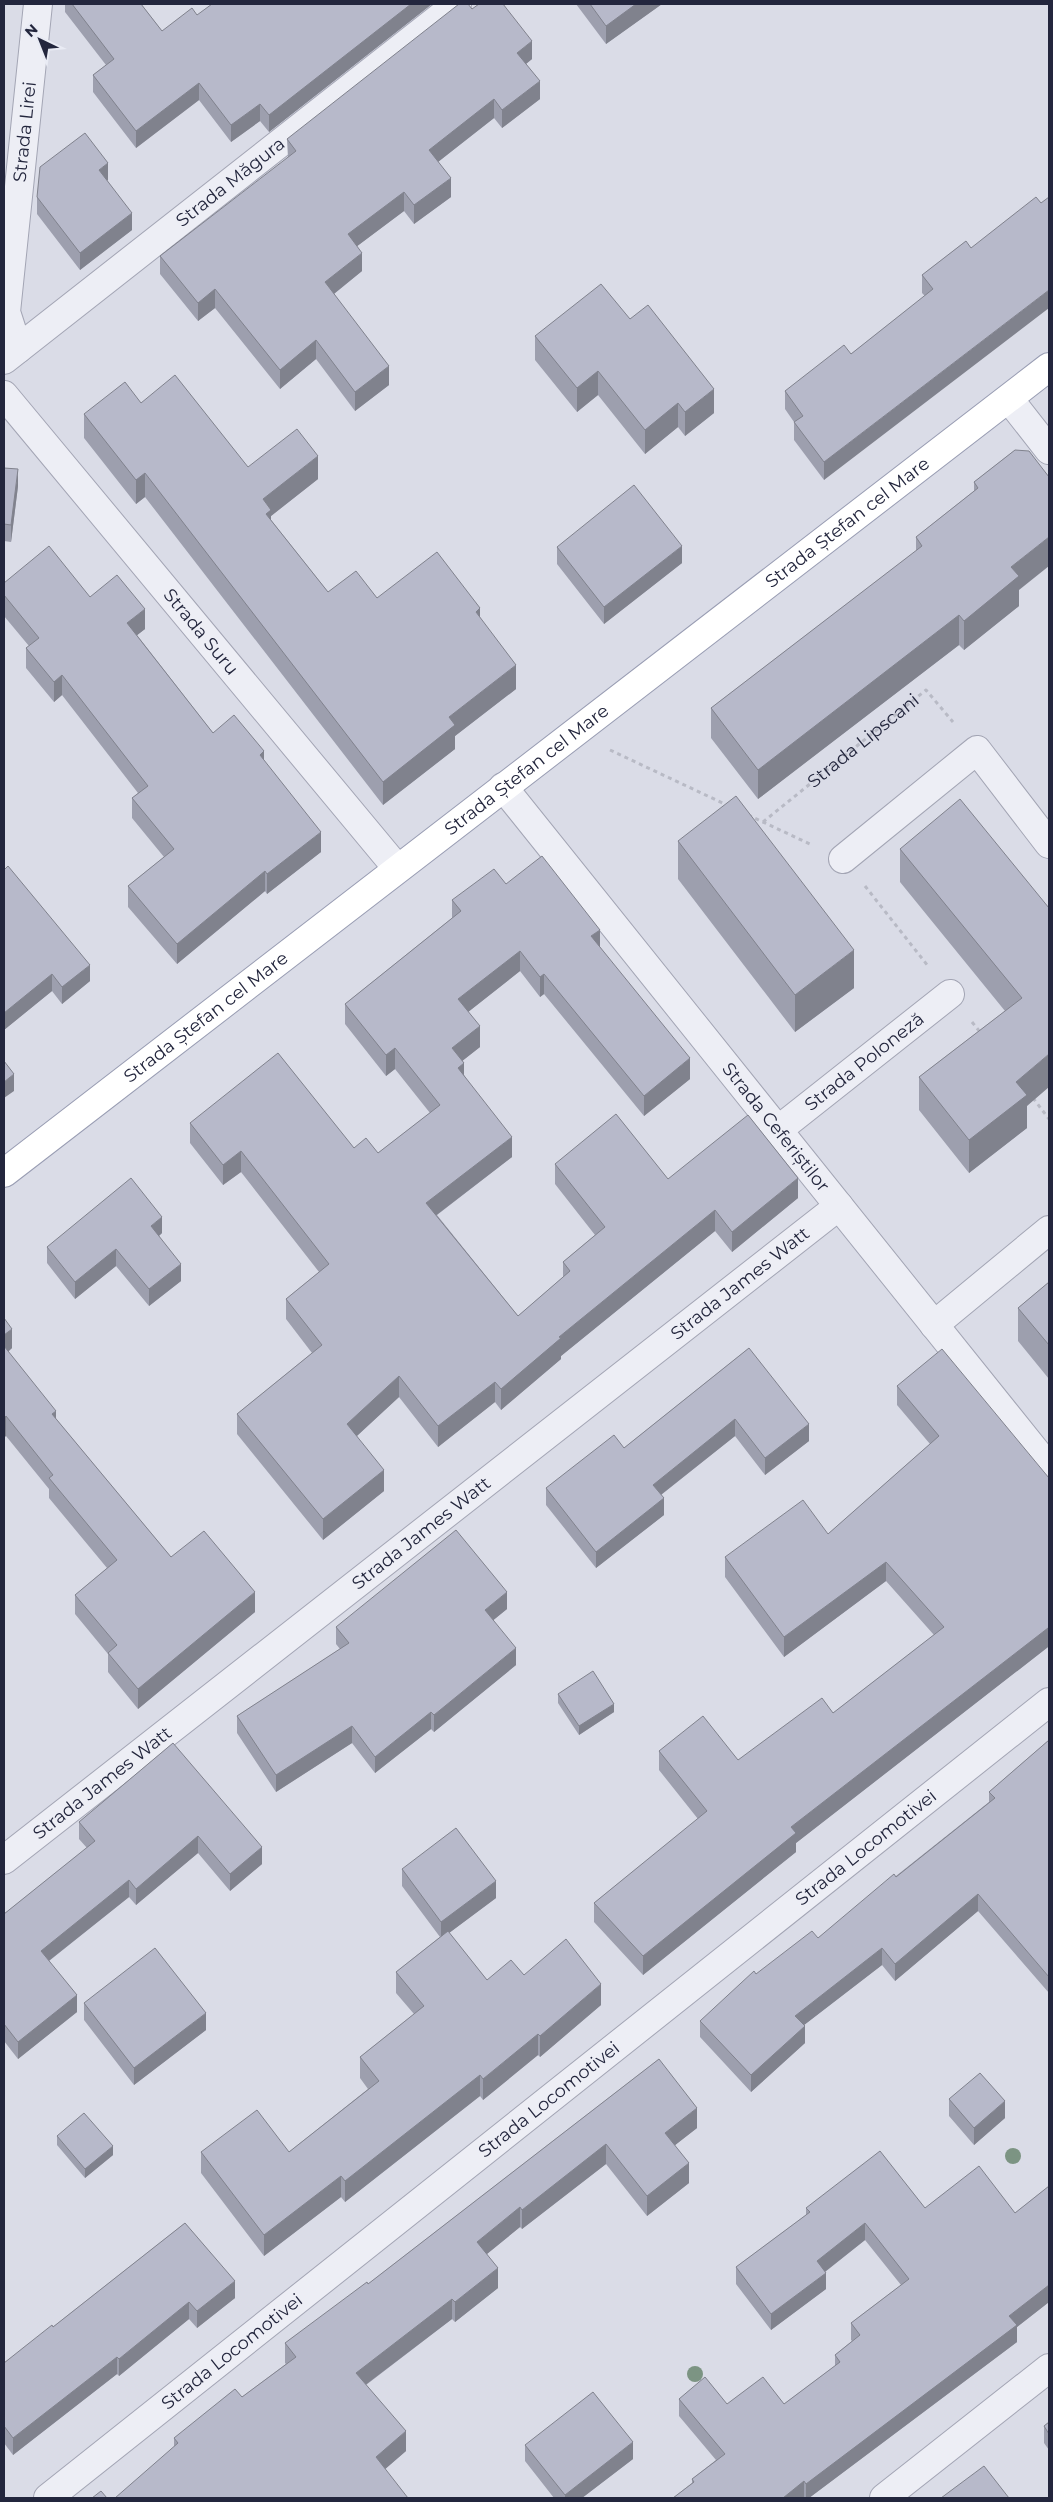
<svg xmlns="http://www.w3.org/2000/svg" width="1053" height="2502" viewBox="0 0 1053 2502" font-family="Montserrat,sans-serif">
<rect width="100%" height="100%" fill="#dadce7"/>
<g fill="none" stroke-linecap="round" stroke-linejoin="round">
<g stroke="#a3a5b4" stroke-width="30">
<g id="minor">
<path id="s2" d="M18,349L6,312L38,4"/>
<path id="s3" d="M4,360L457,4"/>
<path id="s4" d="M4,395L397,868"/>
<path d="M1009,399L1049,450"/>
<path d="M843,859L977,750L1049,844"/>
<path id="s5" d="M778,1130L950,994"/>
<path d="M934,1325L1049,1230"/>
<path id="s6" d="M4,1860L839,1206"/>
<path id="s7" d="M48,2498L1049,1702"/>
<path d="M884,2498L1049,2368"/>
</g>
</g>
<g stroke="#a3a5b4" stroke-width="30">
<g id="tertiary">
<path id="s8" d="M503,787L1049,1468"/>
</g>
</g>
<g stroke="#999db3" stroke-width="30">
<g id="primary">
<path id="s9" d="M4,1173L1049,367"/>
</g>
</g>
<g stroke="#b8bac5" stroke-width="3" stroke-dasharray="4 4" stroke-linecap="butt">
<path d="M610,750L729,806"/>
<path d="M748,815L812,845"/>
<path id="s1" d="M763,822L926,690L953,722"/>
<path d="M865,886L928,966"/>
<path d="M972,1022L980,1032"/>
<path d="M1033,1098L1049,1119"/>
</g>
<use href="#minor" stroke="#edeef5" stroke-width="28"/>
<use href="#tertiary" stroke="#edeef5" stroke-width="28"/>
<use href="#primary" stroke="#fff" stroke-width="28"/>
</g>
<g fill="#7c9483">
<circle cx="1013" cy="2156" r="8"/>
<circle cx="695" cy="2374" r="8"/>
</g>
<path fill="#9d9fae" d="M65,4H141L162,31L197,15L432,4L269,132L260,121L231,142L199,100L136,148L93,92V75L106,65L65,12Z
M576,4H662L606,44Z
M472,9L532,59L526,64L540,99L502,128L494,118L438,162L451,197L414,224L404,211L357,246L362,271L334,294L389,385L355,411L316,359L280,389L215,308L198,321L160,274V256L288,158L287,139Z
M107,180L132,230L80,270L37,214V197L108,180Z
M966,241L824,480L794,440V422L785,409V391L851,354L925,296L922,293V275Z
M630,319L714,413L685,436L678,427L645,454L598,395L577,412L535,360V336Z
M141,403L248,467L318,479L271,516V520L328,592L377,598L480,618L516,689L455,736V749L383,805L145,497L136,504L84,438V414Z
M1015,450L1019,606L964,650L959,645L758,799L711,738V708L916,551V537L974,491V482Z
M4,468L18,486L11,542L4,541Z
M557,547L682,563L604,624L557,564Z
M4,583L90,597L145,629L137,635L213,733L264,760L321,852L267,894L265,891L177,964L128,907V886L164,857L132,818V798L138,793L62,695L54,702L26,668V648L29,646L4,616Z
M1049,678V700L1048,698V680Z
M678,841L854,988L795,1032L678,879Z
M900,849L1049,908L1027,1106V1128L969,1173L919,1110V1077L1005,1011L900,882Z
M4,870L90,981L62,1004L52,991L4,1030Z
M506,884L600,947L690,1079L644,1116L544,994L540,997L520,971L468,1012L480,1047L462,1061L464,1075L512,1157L437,1215L518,1316L563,1277V1262L595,1235L555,1184V1164L668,1179L798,1198L732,1252L715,1231L561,1356V1359L501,1410L495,1402L438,1447L399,1397L357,1436L384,1491L323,1540L237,1434V1414L312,1353L286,1319V1299L319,1272L241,1172L223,1185L190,1143V1123L354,1148L378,1153L430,1113L395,1069L386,1076L345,1024V1004L452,918V900Z
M162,1233L159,1236L181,1281L149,1306L116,1266L75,1299L47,1263V1247Z
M1049,1282V1379L1018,1341V1308Z
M4,1318L12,1348L8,1352L56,1419L171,1557L255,1612L138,1709L108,1672V1654L75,1614V1595L107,1568L49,1498V1489L6,1436Z
M749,1348L809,1441L765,1475L735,1436L661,1495L664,1515L596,1568L546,1505V1488L624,1448Z
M897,1386L1049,1478V1649L1048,1647L796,1843V1852L643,1975L594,1922V1903L698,1819L659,1770V1751L738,1760L833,1713L934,1635L886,1581L784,1657L725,1577V1557L828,1534L930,1444L897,1405Z
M507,1609L493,1620L516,1665L434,1732L431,1729L375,1773L352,1743L276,1792L237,1733V1716L340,1649L336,1644V1627Z
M558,1694L614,1712L579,1735L558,1703Z
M1049,1740V1993L978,1911L895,1981L882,1965L804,2025L805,2043L751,2092L700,2037V2021L756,1974L818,1938L989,1802V1792Z
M173,1743L262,1864L230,1891L198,1853L136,1905L129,1897L49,1961L77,2012L18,2059L4,2041V1914L87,1848L79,1839V1822Z
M402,1869L496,1898L449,1933L487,1980L524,1975L601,2005L540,2057L538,2055L483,2100L480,2096L345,2202L341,2197L264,2256L201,2173V2152H289L368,2089L360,2078V2057L414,2014L396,1993V1972L440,1937L402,1886Z
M84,2003L206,2030L134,2085L84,2020Z
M659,2059L697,2128L675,2145L689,2183L647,2216L606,2164L522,2229L520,2227L487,2254L498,2288L455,2322L452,2319L366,2385L406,2451L385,2469L174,2447V2438L242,2397L286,2364L285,2363V2343L368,2284Z
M949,2099L1005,2118L974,2145L949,2116Z
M57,2136L113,2155L85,2178L57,2145Z
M1049,2186V2302L1017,2327V2342L809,2498H673L692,2483V2479L716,2460L679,2416V2399L727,2404H784L835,2366V2355L852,2341L851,2340V2323L901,2285L865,2240L825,2272L826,2289L771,2330L736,2284V2267L806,2215V2208H925L1015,2213Z
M185,2223L235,2298L197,2328L189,2319L119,2376L117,2374L13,2455L4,2443V2363L53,2327Z
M1049,2422V2450L1044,2443V2426Z
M525,2445L633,2459L582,2498H554L525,2461Z"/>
<path fill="#80828d" d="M411,4H432L269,132V115Z
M636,4H662L606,44V26Z
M532,41V59L517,71V53Z
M540,81V99L502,128V110Z
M199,83V100L136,148V131Z
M494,99V118L429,169V150Z
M260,104V121L231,142V125Z
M108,163V180L99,186V170Z
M451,178V197L414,224V205Z
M404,192V211L348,253V234Z
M132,213V230L80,270V253Z
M362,253V271L325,301V282Z
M215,289V308L198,321V303Z
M1049,290V308L824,480V462Z
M316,340V359L280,389V370Z
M389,366V385L355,411V392Z
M598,371V395L577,412V388Z
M714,389V413L685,436V412Z
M678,403V427L645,454V430Z
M318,456V479L271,516V533L263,499Z
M18,469V486L11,542V525Z
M145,473V497L136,504V480Z
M1049,537V566L1019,590V606L964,650V621L1011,567Z
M682,546V563L604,624V607Z
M480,608V632L476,612Z
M145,609V629L127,643V623Z
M959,615V645L758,799V770Z
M516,665V689L455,736V749L383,805V782L449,717Z
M62,675V695L54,702V682Z
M264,751V772L260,755Z
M321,832V852L267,894V874Z
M265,871V891L177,964V944Z
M600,930V950L591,936Z
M854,950V988L795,1032V995Z
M520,951V971L458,1020V999Z
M90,965V981L62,1004V987Z
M52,974V991L4,1030V1013Z
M544,974V994L540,997V977Z
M480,1026V1047L452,1069V1048Z
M395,1048V1069L386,1076V1055Z
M1049,1054V1087L1027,1106V1128L969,1173V1140L1016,1082Z
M690,1058V1079L644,1116V1096Z
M464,1063V1084L458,1068Z
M14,1074V1091L4,1098V1082Z
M512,1137V1157L426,1223V1203Z
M241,1151V1172L223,1185V1165Z
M798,1178V1198L732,1252V1232Z
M715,1210V1231L561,1356V1359L501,1410V1389L559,1337Z
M162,1217V1233L151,1243V1226Z
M116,1249V1266L75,1299V1282Z
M181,1264V1281L149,1306V1289Z
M12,1329V1348L4,1355V1335Z
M399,1376V1397L347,1445V1424Z
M495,1382V1402L438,1447V1426Z
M56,1411V1431L52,1414Z
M6,1416V1436L4,1438V1418Z
M735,1419V1436L653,1501V1485Z
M809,1424V1441L765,1475V1458Z
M384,1470V1491L323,1540V1519Z
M664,1498V1515L596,1568V1552Z
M886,1562V1581L784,1657V1637Z
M255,1592V1612L138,1709V1689Z
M507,1592V1609L485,1627V1610Z
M1048,1628V1647L796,1843V1852L643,1975V1956L791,1827Z
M516,1648V1665L434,1732V1715Z
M614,1704V1712L579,1735V1726Z
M431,1712V1729L375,1773V1757Z
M352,1726V1743L276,1792V1775Z
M198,1836V1853L136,1905V1889Z
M262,1847V1864L230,1891V1874Z
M129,1880V1897L41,1967V1951Z
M496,1881V1898L441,1939V1922Z
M978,1894V1911L895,1981V1964Z
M882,1948V1965L795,2032V2016Z
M601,1984V2005L540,2057V2036Z
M77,1995V2012L18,2059V2042Z
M206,2013V2030L134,2085V2068Z
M805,2026V2043L751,2092V2075Z
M538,2034V2055L483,2100V2079Z
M480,2075V2096L345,2202V2181Z
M1005,2101V2118L974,2145V2128Z
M697,2108V2128L665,2153V2133Z
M606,2144V2164L522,2229V2210Z
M113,2146V2155L85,2178V2169Z
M689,2163V2183L647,2216V2196Z
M341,2176V2197L264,2256V2235Z
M520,2207V2227L477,2262V2242Z
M865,2223V2240L817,2278V2261Z
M498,2268V2288L455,2322V2302Z
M826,2273V2289L771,2330V2314Z
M235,2281V2298L197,2328V2311Z
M1049,2285V2302L1017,2327V2342L809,2498H806V2484L1009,2316Z
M452,2299V2319L356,2392V2373Z
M189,2302V2319L119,2376V2359Z
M117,2357V2374L13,2455V2438Z
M406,2431V2451L376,2477V2457Z
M633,2442V2459L582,2498H565V2495Z
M804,2481V2498H783Z"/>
<path fill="#b7b9ca" stroke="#80828d" d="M72,4H141L162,31L192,8L197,15L212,4H411L269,115L260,104L231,125L199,83L136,131L93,75L114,59Z
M459,4H468L472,9L479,4H503L532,41L517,53L540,81L502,110L494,99L429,150L451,178L414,205L404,192L348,234L362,253L325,282L389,366L355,392L316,340L280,370L215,289L198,303L160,256L296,151L287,139Z
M590,4H636L606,26Z
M85,133L108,163L99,170L132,213L80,253L37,197L40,167Z
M1036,197L1041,203L1049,197V290L824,462L794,422L803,416L785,391L844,345L851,354L933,289L922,275L966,241L971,248Z
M601,284L630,319L648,305L714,389L685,412L678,403L645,430L598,371L577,388L535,336Z
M175,375L248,467L297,429L318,456L263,499L271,510L266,514L328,592L356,571L377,598L437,552L480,608L476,612L516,665L449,717L455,725L383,782L145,473L136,480L84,414L125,382L141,403Z
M1015,450L1029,451L1049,477V537L1011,567L1019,576L964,621L959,615L758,770L711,708L922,546L916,537L978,488L974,482Z
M4,468L18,469L11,525L4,524Z
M634,485L682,546L604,607L557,547Z
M49,546L90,597L117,575L145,609L127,623L213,733L234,715L264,751L260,755L321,832L267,874L265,871L177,944L128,886L174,849L132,798L148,786L62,675L54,682L26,648L39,638L4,595V583Z
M736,796L854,950L795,995L678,841Z
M960,799L1049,908V1054L1016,1082L1027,1095L969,1140L919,1077L1022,998L900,849Z
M542,856L600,930L591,936L690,1058L644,1096L544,974L540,977L520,951L458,999L480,1026L452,1048L464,1063L458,1068L512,1137L426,1203L518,1316L570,1271L563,1262L605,1227L555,1164L616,1114L668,1179L748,1115L798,1178L732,1232L715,1210L559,1337L561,1338L501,1389L495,1382L438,1426L399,1376L347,1424L384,1470L323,1519L237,1414L322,1345L286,1299L329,1264L241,1151L223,1165L190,1123L278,1053L354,1148L366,1138L378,1153L440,1105L395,1048L386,1055L345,1004L461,911L452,900L494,869L506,884Z
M8,866L90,965L62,987L52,974L4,1013V870Z
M4,1061L14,1074L4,1082Z
M131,1178L162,1217L151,1226L181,1264L149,1289L116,1249L75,1282L47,1247Z
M1049,1282V1345L1018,1308Z
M4,1318L12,1329L4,1335Z
M4,1346L56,1411L52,1414L171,1557L204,1531L255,1592L138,1689L108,1653L117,1645L75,1595L117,1560L49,1478L53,1475L6,1416L4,1418Z
M749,1348L809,1424L765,1458L735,1419L653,1485L664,1498L596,1552L546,1488L614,1435L624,1448Z
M942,1349L1049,1478V1630L1048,1628L791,1827L796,1833L643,1956L594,1903L707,1811L659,1751L703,1716L738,1760L822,1698L833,1713L944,1627L886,1562L784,1637L725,1557L803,1500L828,1534L939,1436L897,1386Z
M456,1530L507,1592L485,1610L516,1648L434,1715L431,1712L375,1757L352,1726L276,1775L237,1716L349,1643L336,1627Z
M593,1671L614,1704L579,1726L558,1694Z
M1049,1740V1977L978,1894L895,1964L882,1948L795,2016L805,2026L751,2075L700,2021L754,1971L756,1974L812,1931L818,1938L894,1874L896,1877L995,1798L989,1792Z
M173,1743L262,1847L230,1874L198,1836L136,1889L129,1880L41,1951L77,1995L18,2042L4,2024V1914L95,1841L79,1822Z
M456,1828L496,1881L441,1922L402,1869Z
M448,1931L487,1980L511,1960L524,1975L566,1939L601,1984L540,2036L538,2034L483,2079L480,2075L345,2181L341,2176L264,2235L201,2152L257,2110L289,2152L379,2081L360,2057L424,2006L396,1972Z
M155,1948L206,2013L134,2068L84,2003Z
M659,2059L697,2108L665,2133L689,2163L647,2196L606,2144L522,2210L520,2207L477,2242L498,2268L455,2302L452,2299L356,2373L406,2431L376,2457L408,2498H115L178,2443L174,2438L235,2389L242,2397L296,2357L285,2343L367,2282L368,2284Z
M980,2073L1005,2101L974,2128L949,2099Z
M84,2113L113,2146L85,2169L57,2136Z
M880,2151L925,2208L979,2166L1015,2213L1049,2186V2285L1009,2316L1017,2325L806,2484L804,2481L783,2498H673L694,2482L692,2479L725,2454L679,2399L705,2377L727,2404L763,2377L784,2404L840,2362L835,2355L860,2335L851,2323L909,2279L865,2223L817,2261L826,2273L771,2314L736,2267L810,2212L806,2208Z
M185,2223L235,2281L197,2311L189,2302L119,2359L117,2357L13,2438L4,2426V2363L52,2325L53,2327Z
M593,2392L633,2442L565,2495L525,2445Z
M1049,2422V2434L1044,2426Z
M984,2466L1009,2498H941Z
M101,2491L107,2498H92Z"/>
<g text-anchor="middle" stroke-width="4" stroke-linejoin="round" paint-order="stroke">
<g font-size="18" fill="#23263d" stroke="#e9ebf4">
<text dy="6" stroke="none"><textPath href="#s2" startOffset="220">Strada Lirei</textPath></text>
<text dy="6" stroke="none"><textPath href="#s3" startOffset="288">Strada Măgura</textPath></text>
<text dy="6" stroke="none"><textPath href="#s9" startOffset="1065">Strada Ștefan cel Mare</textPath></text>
<text dy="6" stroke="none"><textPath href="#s4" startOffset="308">Strada Suru</textPath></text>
<text dy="6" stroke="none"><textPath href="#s1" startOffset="129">Strada Lipscani</textPath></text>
<text dy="6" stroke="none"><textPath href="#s9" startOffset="660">Strada Ștefan cel Mare</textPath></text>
<text dy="6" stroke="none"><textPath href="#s9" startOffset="255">Strada Ștefan cel Mare</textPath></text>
<text dy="6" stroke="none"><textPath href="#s5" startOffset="110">Strada Poloneză</textPath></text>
<text dy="6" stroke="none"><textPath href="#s8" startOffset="436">Strada Ceferiștilor</textPath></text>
<text dy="6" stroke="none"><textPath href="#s6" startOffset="935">Strada James Watt</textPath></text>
<text dy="6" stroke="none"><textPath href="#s6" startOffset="530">Strada James Watt</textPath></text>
<text dy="6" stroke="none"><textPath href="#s6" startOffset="125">Strada James Watt</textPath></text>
<text dy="6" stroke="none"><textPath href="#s7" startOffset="1045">Strada Locomotivei</textPath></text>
<text dy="6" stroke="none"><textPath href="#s7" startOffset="640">Strada Locomotivei</textPath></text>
<text dy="6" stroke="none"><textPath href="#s7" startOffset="235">Strada Locomotivei</textPath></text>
</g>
</g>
<rect width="1053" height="2502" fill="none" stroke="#23263d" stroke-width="10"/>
<g transform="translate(40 40) rotate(317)" stroke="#e9ebf4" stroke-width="4" paint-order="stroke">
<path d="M0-4L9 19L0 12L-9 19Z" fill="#23263d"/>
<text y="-8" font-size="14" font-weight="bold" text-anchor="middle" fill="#23263d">N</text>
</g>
</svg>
